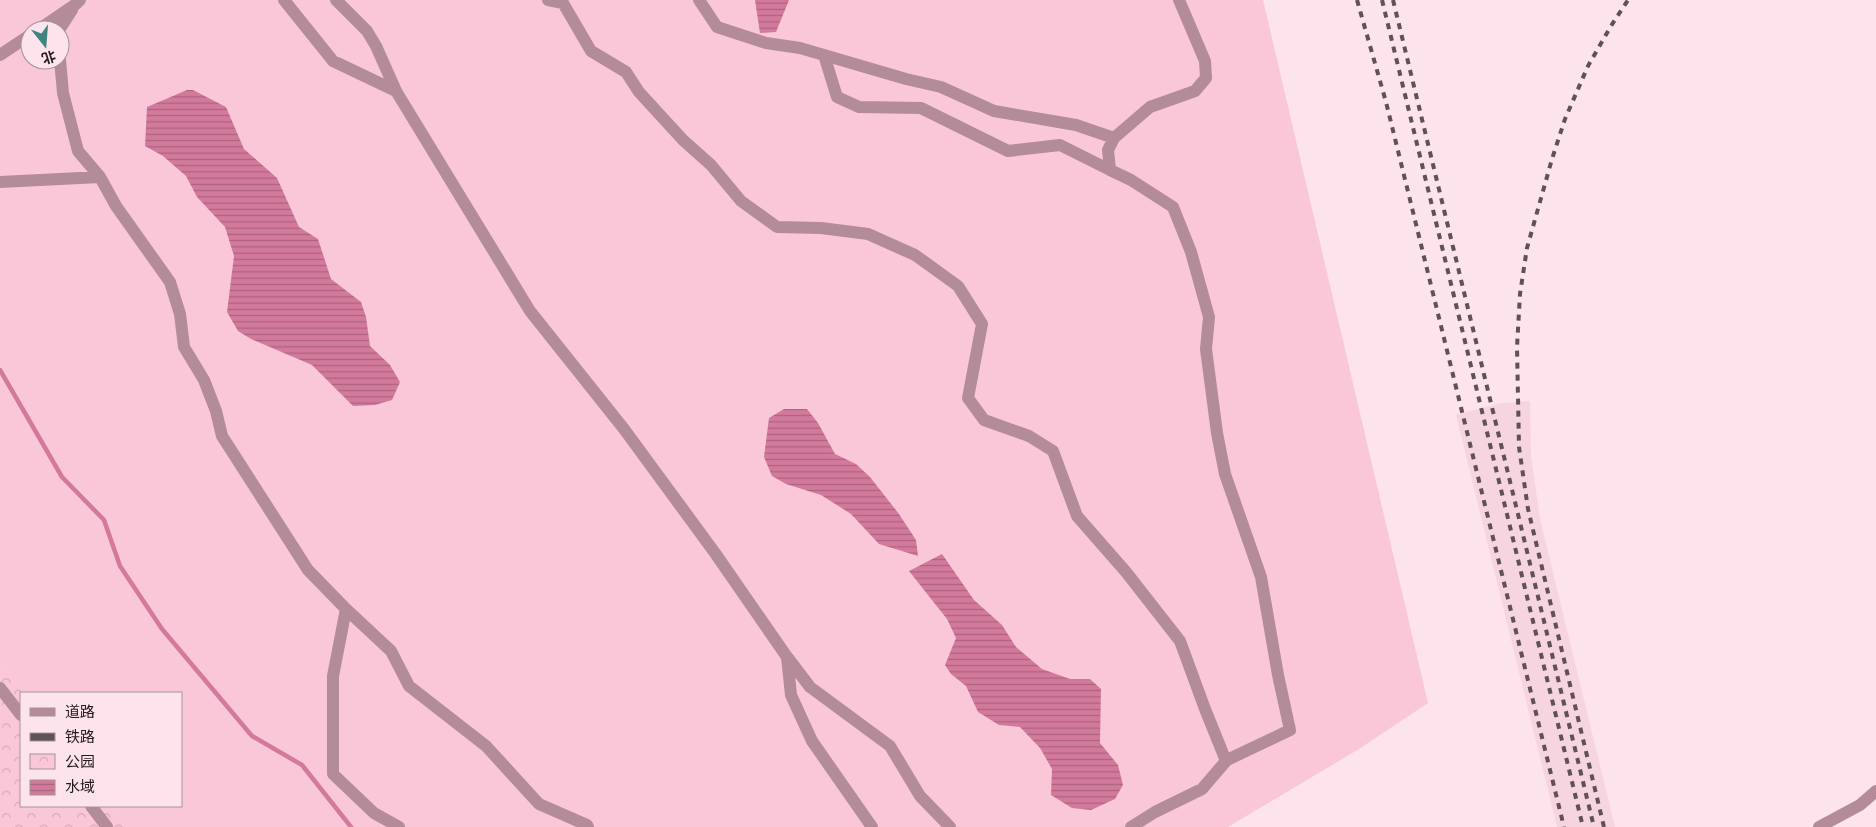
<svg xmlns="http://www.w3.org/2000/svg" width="1876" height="827" viewBox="0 0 1876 827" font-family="Lato,'Noto Sans SC',sans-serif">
<defs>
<pattern id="park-crowns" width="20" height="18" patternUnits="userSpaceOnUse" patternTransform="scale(1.25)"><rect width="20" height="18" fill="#fac7d8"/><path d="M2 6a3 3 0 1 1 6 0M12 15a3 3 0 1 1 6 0" fill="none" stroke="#d6aab9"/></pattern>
<pattern id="water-rules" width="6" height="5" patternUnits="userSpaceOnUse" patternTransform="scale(1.25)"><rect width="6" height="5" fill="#d37a9c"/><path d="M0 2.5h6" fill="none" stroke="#ab637f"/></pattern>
</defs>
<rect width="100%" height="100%" fill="#fde3eb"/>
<path fill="#f7d5e0" d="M1530,401L1531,455L1540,519L1615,827H1557L1456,415L1501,403Z"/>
<path fill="#fac7d8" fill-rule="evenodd" d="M0,0H1263L1428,703L1359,749L1228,827H126L110,806H181V693H23L0,663ZM30,30H60V60H30Z"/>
<path fill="url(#park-crowns)" d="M0,663L23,693H21V806H110L126,827H0Z"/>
<path fill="url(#water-rules)" d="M755,0H789L776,32L760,33Z
M187,90H193L226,107L244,149L277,178L299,227L318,239L331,279L361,302L366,317L370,346L390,365L400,382L392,400L375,405L353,406L312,365L251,339L238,331L227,312L234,256L225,227L197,197L186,176L163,156L145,146L147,107Z
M784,409H807L818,423L835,454L856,464L870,477L899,514L916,540L918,556L879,544L851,514L821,495L786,484L772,476L764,457L769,418Z
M942,554L974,600L1002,625L1016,647L1042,669L1070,679H1090L1101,689L1100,743L1118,765L1123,785L1115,799L1091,810L1072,808L1051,795L1052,769L1040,748L1020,727L999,725L978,712L966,686L951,674L945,665L956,638L947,619L909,571Z"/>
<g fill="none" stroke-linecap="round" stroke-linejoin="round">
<path stroke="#d37a9c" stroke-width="4.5" d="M0,370L62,477L104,520L120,566L162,629L252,736L302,765L351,827"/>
<path stroke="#b48b99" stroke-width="12" d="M284,0L333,61L396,91L530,311L624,429L715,553L787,657L791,695L812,741L872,827
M336,0L367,31L376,46L396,91
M548,0L563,3L591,51L626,72L639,92L683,140L711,165L741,201L777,227L821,228L868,234L915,255L958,286L982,324L968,398L984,420L1029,436L1053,451L1077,516L1126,572L1180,641L1205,709L1226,761L1202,789L1155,812L1131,827
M699,0L717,27L766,43L800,48L906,79L941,87L994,111L1076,125L1114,138
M1179,0L1205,61L1206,78L1195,91L1150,107L1114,138L1108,150L1110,170L1131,180L1173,207L1191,252L1209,317L1206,349L1217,433L1225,474L1261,577L1278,675L1290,730L1225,761
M38,30L76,4L80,0
M59,30L72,10
M0,55L30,35
M824,55L837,97L859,107L921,108L1008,151L1060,145L1110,170
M60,60L63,93L78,151L100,177L116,206L170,282L180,314L184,347L204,380L216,411L222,436L308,570L346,609L333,676V774L374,813L399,827
M0,182L100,177
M346,609L391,651L409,686L486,746L539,804L587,825L588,827
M788,658L810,687L890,746L920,796L950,827
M0,688L21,715
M91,806L107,827
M1819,827L1860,805L1876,791"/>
<path stroke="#5f5156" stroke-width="4" stroke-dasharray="6 6" stroke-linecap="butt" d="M1357,0L1386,102L1564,827
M1382,0L1583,827
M1393,0L1594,827
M1604,827L1528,509L1519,447L1517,347L1520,294L1527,248L1552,159L1565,119L1588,66L1611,26L1628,0"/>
</g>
<rect x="20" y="692" width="162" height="115" fill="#fde3eb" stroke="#a69399"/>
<rect x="30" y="708" width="25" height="8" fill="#b48b99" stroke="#a69399"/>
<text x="65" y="717" font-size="15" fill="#241b1e">道路</text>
<rect x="30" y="733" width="25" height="8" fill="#5f5156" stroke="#a69399"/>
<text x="65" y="742" font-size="15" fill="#241b1e">铁路</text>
<rect x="30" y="754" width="25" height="15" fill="url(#park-crowns)" stroke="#a69399"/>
<text x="65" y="767" font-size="15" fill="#241b1e">公园</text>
<rect x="30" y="780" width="25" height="15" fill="url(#water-rules)" stroke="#a69399"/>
<text x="65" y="792" font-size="15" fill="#241b1e">水域</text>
<g transform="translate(45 45) rotate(163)"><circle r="24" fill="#fde3eb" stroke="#a69399"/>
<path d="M0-4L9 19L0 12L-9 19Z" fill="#3e857f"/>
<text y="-8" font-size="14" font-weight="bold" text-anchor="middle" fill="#241b1e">北</text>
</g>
</svg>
